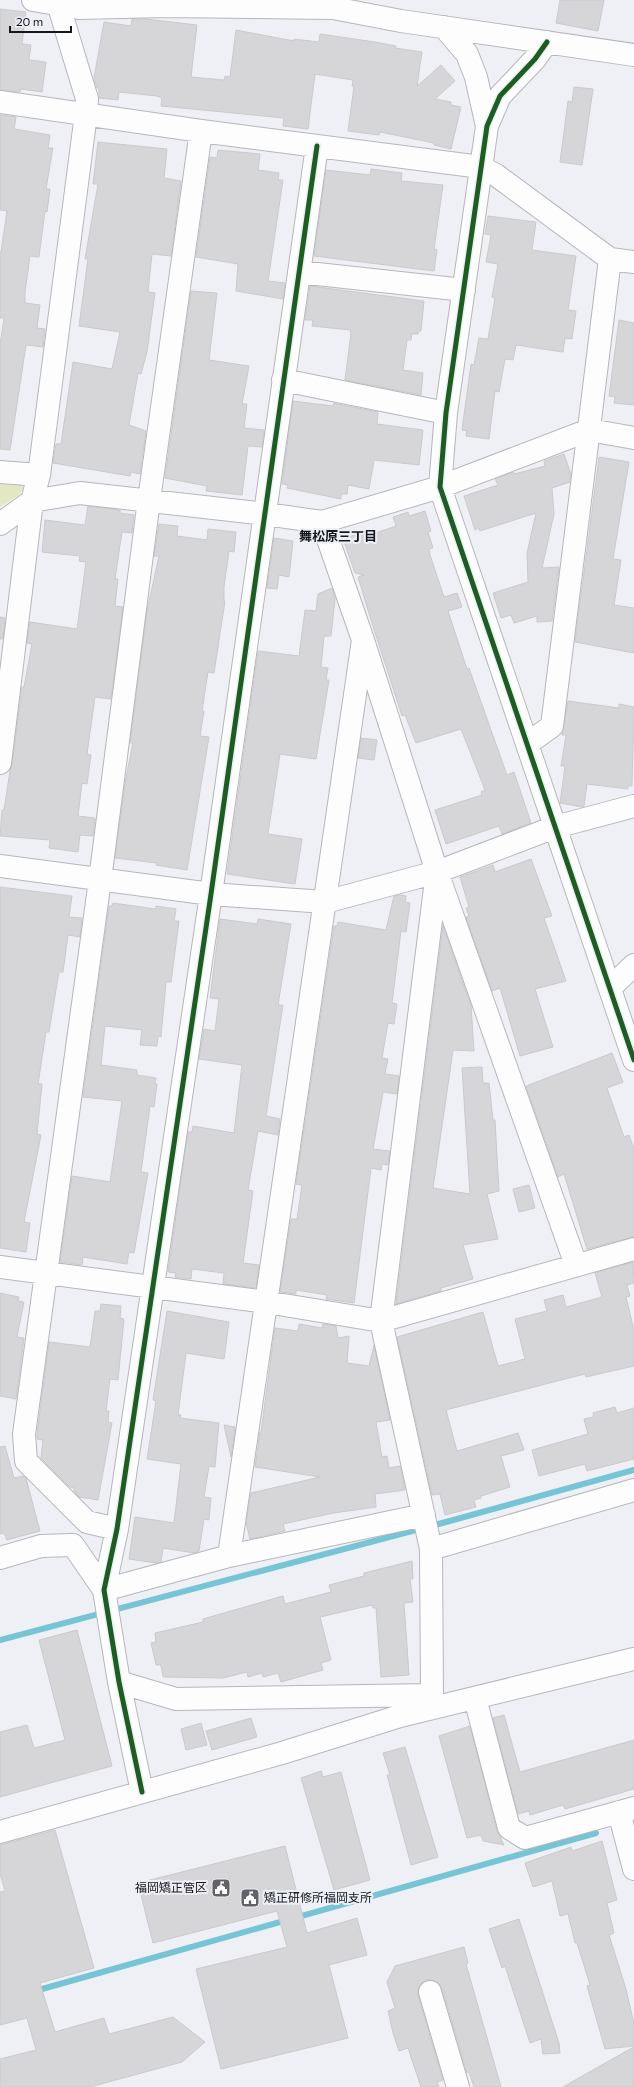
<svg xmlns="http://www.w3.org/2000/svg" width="634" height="2087" viewBox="0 0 634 2087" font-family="Commissioner,'Noto Sans JP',sans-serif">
<rect width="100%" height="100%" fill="#eff0f5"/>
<path fill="#e4e8c2" d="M0,479L19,481L23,488L19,495L0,507Z"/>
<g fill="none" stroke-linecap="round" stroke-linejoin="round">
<path stroke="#75c5d4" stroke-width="6" d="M0,1640L446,1522L634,1470
M35,1991L596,1833"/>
</g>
<path fill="#d6d6d9" stroke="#cacacd" d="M560,0H604L598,31L556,23Z
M0,9L26,12L22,44L31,45L29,60L46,62L42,92L21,89L20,92L0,90Z
M132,19H146L197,25L191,77L224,80L225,76L230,77L236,30L294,41V39L319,42L320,34L375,42L396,46L395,48L422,52L417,86L441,65L455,81L435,99L451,102V105L461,107L451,149L434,145V143L380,132L379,135L348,131L354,86H352L353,80L315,74L308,129L283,126L284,118L161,106L162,98L157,96L119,92L118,100L99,98V88H97L94,78L104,22L131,26Z
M574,87L593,89L582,165L560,162L568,101L572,102Z
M0,115L16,117L14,129L50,135L48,148H53L46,189H50L47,212L45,211L39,257L30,256L25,292V303L40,305L37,328L45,329L43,347L26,345L10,450L0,449V345L4,318H0V252H1L7,211L0,210Z
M98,142L167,149L164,178L181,181L171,256L152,254L148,292L155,293L147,352L141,374L138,373L129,425L146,431L140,474L131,472L130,476L53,463L56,444H61L73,362L112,369L120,332L79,326L88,259H85L98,184H93Z
M218,150L260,154L258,170L279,173L278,180H283L268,281L285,283L283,299L236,291L238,264L196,257L210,157L217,158Z
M371,169L402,173L401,181L443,185L434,249L437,250L434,271L314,256L326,170L370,175Z
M488,216L536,222L532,250L576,256L568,310L576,311L572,339L565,338L563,352L516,345L513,360L505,359L499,392L495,391L489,439L466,436L467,431L462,430L471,364L474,365L479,338L488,339L495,298L492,297L498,264L486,262L491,235L485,234Z
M310,286L424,301L421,331H419L418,334H412L411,340H407L403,370L423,373L421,395L345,380L351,333L350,330L312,326L313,320H305Z
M191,291L217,293L209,360L249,366L242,404H247L244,428L264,430L262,447L248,446L242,495L206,491L207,486L165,478Z
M619,320L634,323V405L614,403L615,397L609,396Z
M293,401L333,406L334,403L337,404L378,412L377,424L423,430L419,465L374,460L369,489L348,485L347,494H341V499L287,488L288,485L282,484Z
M564,454L571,474L570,482L552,488L554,514L542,568L559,567L552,621L537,622V616L514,623L511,615L501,618L493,593L528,582L527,553L536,513L480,531L479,528L475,530L464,496L498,485L495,479L513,472L514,474L545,466L544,461Z
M599,457L629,462L613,559L621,560L614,605L634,608V653L575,642Z
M88,506L120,510V513L134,515L132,533L122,532L115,579H118L115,606L123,607L111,699L95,697L87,754L91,755L87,784L82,783L78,816L95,818L93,836L80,835L78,852L49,848L50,840L0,836L2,810H4L10,771L12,765L22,687H24L32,644L27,643L30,622L77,629L86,562L79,561L80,556L42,552L45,520L85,525Z
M425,511L431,531L428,532L433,548L429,549L430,555L444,597L457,593L462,607L448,611L467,669L469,668L507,775L514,772L531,823L502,834L499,826L446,844L435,810L482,795L481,792L485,790L461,729L416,743L405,715L402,716L371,620L358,577L364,575L355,573L343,539L363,532L364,537L396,526L393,517L408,512L409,516Z
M159,524L178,526L177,536L207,540L208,529L236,532L234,552L229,551L224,587V601H225L214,673L208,672L202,711H204L200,736L209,737L187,870L156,865L157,863L115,858L125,783L133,743H130L147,611L159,556H154Z
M274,538L293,541L289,577L279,575L277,589L267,588Z
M332,588L335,599L331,636H324L321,667L328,668L326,680H329L316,759L280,754L268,834L302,839L295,884L227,874L258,651L299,656L305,610L316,611L318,594Z
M0,617L5,618L3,639H0Z
M568,701L619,708V704L634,707L632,786H628V789L587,784L584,806L582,807L560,803L565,766H561L566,735H562Z
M361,738L377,740L374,760L358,758Z
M531,859L552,916L544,918L566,981L535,989L553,1047L520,1056L500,988L492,991L466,917L469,916L466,908L469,907L460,877L493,865L495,872Z
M0,887L72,896L69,917L82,918L80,937L68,935L63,972H59L49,1032H46L38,1084H42L37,1134L41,1135L24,1222L30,1223L26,1252L0,1248Z
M399,895L406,896L405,902L410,903L406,932L401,931L392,1003L397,1004L394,1024L388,1023L382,1058L388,1059L385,1074L399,1076L397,1094L383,1092L373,1149L390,1151L388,1165L382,1164L381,1170L371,1168L354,1303L326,1299L327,1295L296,1290V1294L280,1292L291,1219H297L302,1185L296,1184L334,926H337L338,922L386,930L394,896Z
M113,903L156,909V906L176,909L174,921H179L171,982H166L161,1037L158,1036L157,1046L140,1045L142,1030L105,1026L101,1065L137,1070V1075L156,1078L155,1084H157L154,1107L150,1106L141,1172L148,1173L134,1253L129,1252L127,1264L83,1257L82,1265L60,1262L72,1176L110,1182L122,1101L83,1097L109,906H112Z
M220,919L257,924L258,919L291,924L278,1005H283L266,1116L280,1119L278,1135L258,1131L248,1190L253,1191L243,1263L259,1265L256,1288L223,1284L224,1273L192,1269L191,1279L175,1277L176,1273L168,1272L188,1132H192L193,1126L234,1133L242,1065L199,1059L204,1029L215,1031L219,999L210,998Z
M443,926L471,1006L474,1051L453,1050L433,1188L470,1194L462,1068L482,1067L483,1083H489L493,1120H495L499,1191L487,1194L498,1239L463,1245L473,1279L441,1288V1291L396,1304Z
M612,1053L623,1082L607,1088L624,1137L629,1135L634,1149V1237L587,1249L564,1174L558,1177L526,1086Z
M529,1185L535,1208L519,1212L513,1189Z
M633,1262L634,1283L627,1285L630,1296L626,1297L634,1330V1366L586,1377L585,1374L561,1380L446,1410L457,1451L518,1433L524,1450L501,1456L510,1487L481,1496V1498L474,1500L476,1507L445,1515L440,1494L432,1495L397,1337L483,1312L498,1366L525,1359L515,1319L547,1311L544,1300L563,1295L566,1307L602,1297L595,1273Z
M0,1293L19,1297L18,1301L24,1302L17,1337L24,1338L16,1399L0,1396Z
M101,1304L121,1306L120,1318L124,1319L118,1380L110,1379L106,1411H109L108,1422L112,1423L98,1500L79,1497L74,1491V1488L70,1487L41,1458L43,1440L37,1439V1434L49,1342L90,1347L95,1311H100Z
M167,1311L229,1322L224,1359L186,1353L178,1415H181L180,1418L219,1423L215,1467L209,1466L204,1497L211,1498L209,1520L204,1519L199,1551L194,1553L163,1548L161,1562L156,1563L129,1559L135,1517L174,1523L181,1464L147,1459L156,1401L153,1400Z
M299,1324L322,1328L323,1324L336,1326L338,1338L349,1336L347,1363L369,1366L374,1345L390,1420L376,1422L382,1457L387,1456L389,1468L400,1466L405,1490L375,1494L376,1507L334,1513L283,1524L285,1531L250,1539L246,1523L251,1493L320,1477L255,1467L260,1432H261L275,1328L298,1331Z
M615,1407L617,1413L634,1408V1459L587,1471L585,1464L539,1476L532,1450L588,1434L584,1419L594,1417L593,1413Z
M224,1425L235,1427L231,1457Z
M5,1446L14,1478L23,1476L26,1478L40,1531L7,1540L4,1533L0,1534V1447Z
M412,1561L413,1579H410L413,1602L404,1603L409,1675L381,1677L376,1608H373L372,1605L320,1617L331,1660L321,1663L323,1670L281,1682L278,1673L263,1677L262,1673L248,1677L247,1672L223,1678L163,1677L161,1665H156L151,1643L156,1642L155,1633L203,1622V1619L283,1596L285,1604L331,1592L329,1585L364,1576V1573Z
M77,1630L112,1766L0,1797V1732L27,1725L34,1748L65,1740L39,1640Z
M504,1715L520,1772L634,1740V1789L565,1809L563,1805L530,1815L529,1811L518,1814L493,1718Z
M251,1718L257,1737L212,1750L206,1731Z
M201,1723L207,1745L186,1750L181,1729Z
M470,1726L497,1831L504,1845L483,1841L481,1835L467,1838L439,1736Z
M405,1747L438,1857L411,1865L387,1775H390L383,1753Z
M321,1771L323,1777L341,1772L370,1880L334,1890L301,1778Z
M55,1830L94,1968L40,1983L55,2032L104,2018L109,2034L173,2017L205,2042L182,2062L90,2087H0V2059L36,2050L27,2018L0,2025V1892L5,1891L0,1874V1845Z
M602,1841L617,1900L607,1903L614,1933L609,1935L626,1989L634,2024V2046L605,2049L587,1986L590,1985L577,1943H575L568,1914L560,1916L552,1881L533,1887L525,1863L571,1847L572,1851Z
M285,1846L307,1933L357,1918L367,1955L329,1965L348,2038L221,2069L196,1969L287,1947L277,1911L153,1943L138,1883Z
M519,1919L559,2043L560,2053L543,2054L541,2039L530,2043L505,1966L502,1968L489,1929Z
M464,1947L468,1963L466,1964L501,2087H474L469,2072L467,2073L442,1988L438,1983L433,1980H426L421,1984L418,1989V1995L443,2080L437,2082L439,2087H421L408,2048L399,2051L393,2033L388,2011L395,2008L387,1982L395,1966Z
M634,2047V2087H563L614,2058Z"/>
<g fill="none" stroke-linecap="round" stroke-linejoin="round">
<g stroke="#b6b7bb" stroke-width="24">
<path id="minor" d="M33,0L79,8L164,6L333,8L401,21L634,55
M444,27L467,54L476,77L487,126
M547,42L535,59L500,96L487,126L446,413L440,487L634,1060
M0,102L201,131L481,167L496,175L610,259L634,262
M299,272L464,290
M283,380L446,413
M0,472L39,475
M322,522L363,640L437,872L576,1265
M0,524L32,501L80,493L266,514L322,522L440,487L589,430L634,438
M527,744L552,726L610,259
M0,763L32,501L39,475L86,114L87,99L57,0
M0,866L211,894L325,902L437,872L555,827L634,806
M610,988L634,965
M0,1267L266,1302L381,1321L634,1249
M117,1529L87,1522L26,1461L24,1434L100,880L149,500L201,131
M431,1549L634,1490
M229,1556L363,640
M0,1558L41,1546L73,1545L104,1590
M104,1590L229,1556L424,1515
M119,1682L176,1699L432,1695
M475,1698L509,1828L525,1838L634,1808
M429,1709L432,1695L431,1549L381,1321L437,872
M142,1792L119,1682L104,1590L117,1529L211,894L317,146
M619,1812L634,1869
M0,1832L282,1753L400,1716L634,1659
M430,1992L458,2087"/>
</g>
<use href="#minor" stroke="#fdfdfe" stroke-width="22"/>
<g stroke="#eceff8" stroke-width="8">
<path id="cycleway" d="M547,42L535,59L500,96L487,126L446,413L440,487L634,1060
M142,1792L119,1682L104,1590L117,1529L211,894L317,146"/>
</g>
<use href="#cycleway" stroke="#1b5e20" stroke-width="5"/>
</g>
<defs>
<g id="civic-square" transform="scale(1)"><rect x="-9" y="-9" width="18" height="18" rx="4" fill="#626367" stroke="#eceff8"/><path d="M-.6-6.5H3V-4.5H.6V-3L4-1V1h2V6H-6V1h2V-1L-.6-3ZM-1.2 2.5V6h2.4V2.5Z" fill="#fff"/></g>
</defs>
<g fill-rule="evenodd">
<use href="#civic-square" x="221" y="1888"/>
<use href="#civic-square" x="250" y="1898"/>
</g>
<g text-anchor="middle" stroke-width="4" stroke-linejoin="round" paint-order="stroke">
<g font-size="12" fill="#16171a" stroke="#eceff8" text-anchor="end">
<text x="207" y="1892">福岡矯正管区</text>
<text x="264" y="1902" text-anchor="start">矯正研修所福岡支所</text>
</g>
<g font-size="13" font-weight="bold" fill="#16171a" stroke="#eceff8">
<text x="338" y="541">舞松原三丁目</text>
</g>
</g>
<path d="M10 26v6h61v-6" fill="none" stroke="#16171a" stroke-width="2"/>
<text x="16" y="26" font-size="12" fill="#16171a" stroke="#eceff8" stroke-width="3" paint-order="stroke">20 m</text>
</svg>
